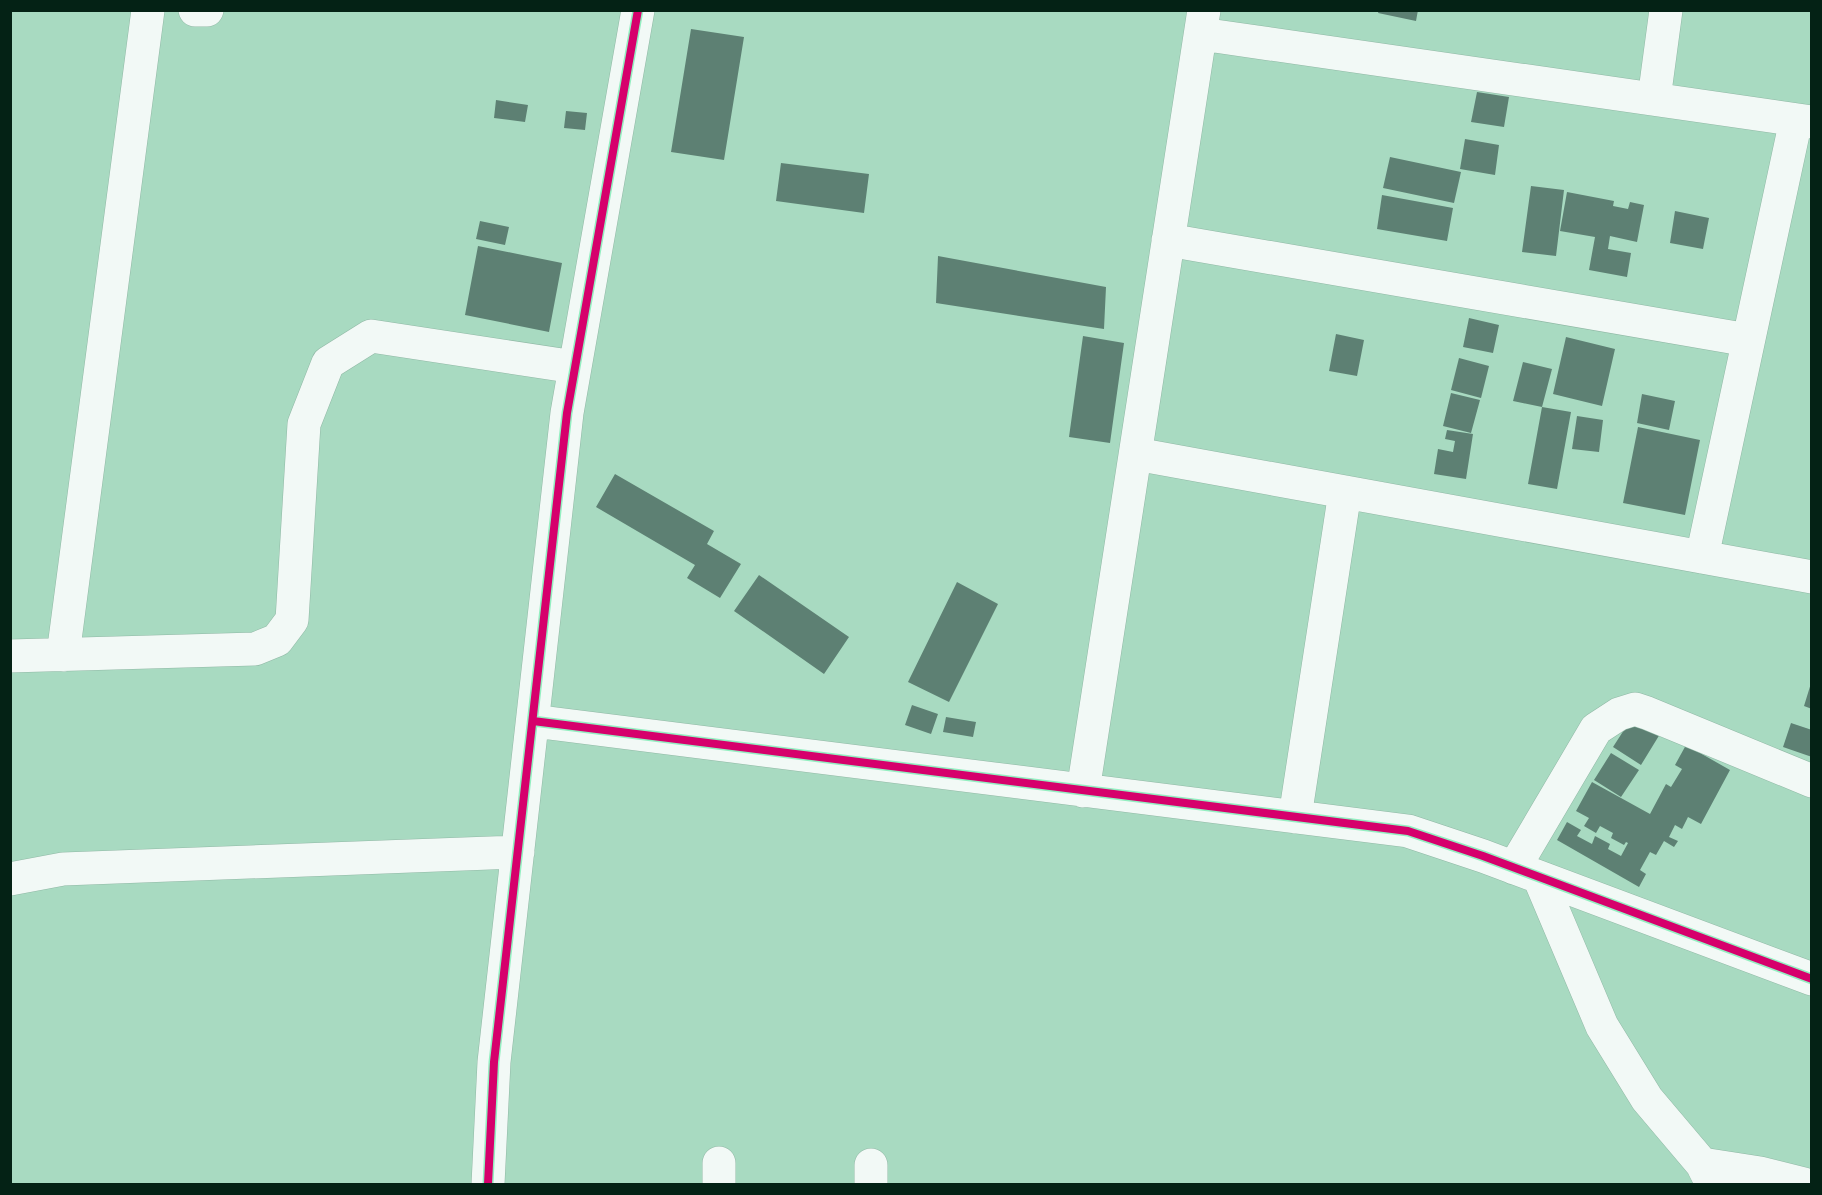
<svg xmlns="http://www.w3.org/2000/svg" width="1822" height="1195" viewBox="0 0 1822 1195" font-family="Jost,sans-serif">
<rect width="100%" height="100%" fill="#a8dac1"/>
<path fill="#5d8073" d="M1379,10H1418L1416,21L1378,13Z
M691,29L744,37L724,160L671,152Z
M1477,92L1509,97L1504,127L1471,122Z
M496,100L528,105L525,122L494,118Z
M566,111L587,113L585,130L564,128Z
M1465,139L1499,145L1495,175L1460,169Z
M1390,157L1461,172L1454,203L1383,188Z
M781,163L869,174L864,213L776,201Z
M1531,186L1564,190L1556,256L1522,252Z
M1567,192L1614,201L1613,206L1628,209L1630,202L1644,205L1637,242L1610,236L1608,249L1631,253L1627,277L1589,270L1595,237L1560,231Z
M1382,195L1453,208L1447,241L1377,229Z
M1675,211L1709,218L1703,249L1670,243Z
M480,221L509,227L505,245L476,239Z
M478,246L562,263L549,332L465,315Z
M938,256L1106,287L1104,329L936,303Z
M1469,318L1499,325L1493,353L1463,347Z
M1336,334L1364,340L1357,376L1329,371Z
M1083,336L1124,343L1110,443L1069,437Z
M1566,337L1615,349L1602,406L1553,394Z
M1459,358L1489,366L1481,398L1451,390Z
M1523,362L1552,369L1542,407L1571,412L1557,489L1528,484L1542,407L1513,401Z
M1451,393L1480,400L1471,433L1443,426Z
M1642,394L1675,401L1669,430L1637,423Z
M1577,416L1603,420L1599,452L1572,449Z
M1638,427L1700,440L1685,515L1623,503Z
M1447,430L1473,434L1466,479L1434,474L1438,449L1453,452L1455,441L1445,439Z
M615,474L714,531L707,544L741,564L720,598L687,578L695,565L596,507Z
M759,575L849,637L824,674L734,611Z
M957,582L998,604L949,702L908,682Z
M1812,680V709L1804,706Z
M912,705L938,714L931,734L905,725Z
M1633,716L1660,734L1641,765L1613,747Z
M946,717L976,722L973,737L943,732Z
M1791,723L1812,730V757L1783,747Z
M1686,745L1730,770L1701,824L1688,817L1682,829L1675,825L1669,837L1678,841L1674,847L1664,841L1656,855L1650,852L1640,870L1646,874L1639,887L1557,840L1567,822L1581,830L1577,836L1592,844L1595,836L1610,844L1608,849L1621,856L1628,843L1626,842L1624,845L1611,838L1613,833L1600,826L1596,833L1584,826L1589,818L1576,811L1592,782L1650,814L1666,784L1671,787L1682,769L1675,765Z
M1611,753L1639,770L1621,797L1594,780Z"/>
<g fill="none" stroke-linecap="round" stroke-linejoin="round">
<g stroke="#90b8a5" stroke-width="34">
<path id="minor" d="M195,10H207
M1201,34L1812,122
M1654,99L1666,10
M1168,240L1748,340
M1136,454L1812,577
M1702,557L1796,120
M63,655L148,10
M10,656L255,649L277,640L292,620L304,424L328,363L371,336L575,367
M533,721L1408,831L1483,856L1812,979
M1083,791L1204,10
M1295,817L1345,492
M1514,868L1596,729L1619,714L1635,709L1647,713L1812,781
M1539,877L1602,1026L1647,1099L1702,1164L1712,1184
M10,879L63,869L518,852
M719,1163V1184
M1702,1164L1760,1173L1804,1184
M488,1184L494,1062L567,413L638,10
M871,1184V1165"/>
</g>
<use href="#minor" stroke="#f2f9f6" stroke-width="33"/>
<g stroke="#93efc1" stroke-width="11">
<path id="cycleway" d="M533,721L1408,831L1483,856L1812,979
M488,1184L494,1062L567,413L638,10"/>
</g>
<use href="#cycleway" stroke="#d6006c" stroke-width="8"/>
</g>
<rect width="1822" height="1195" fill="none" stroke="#042215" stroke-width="24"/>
</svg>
